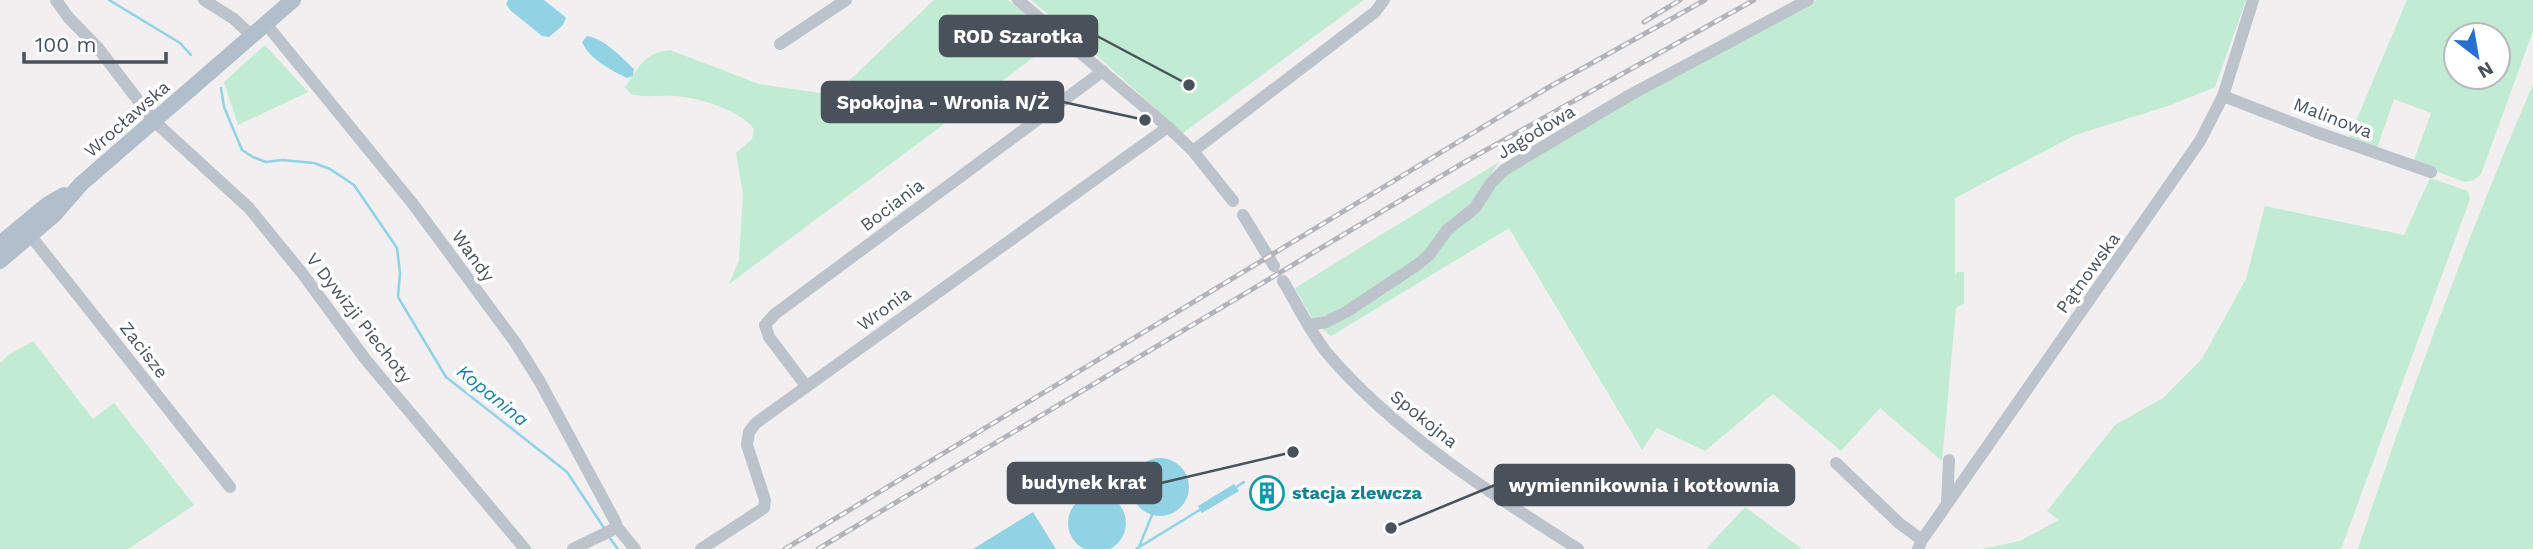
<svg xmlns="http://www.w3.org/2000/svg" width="2533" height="549" viewBox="0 0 2533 549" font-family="'Work Sans',sans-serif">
<rect width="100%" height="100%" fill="#f1efef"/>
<path fill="#c1ebd2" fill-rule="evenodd" d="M934,0H1008L1057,40L729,284L739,260L743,194L736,153L752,139L754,129C740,110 698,97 674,96C658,95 647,98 631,94L625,87C640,67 643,53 670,50L759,84L834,95Z
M1031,0H1364L1183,133L1076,37Z
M1817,0H2246L2215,87L2171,105L2075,135L1955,198V277L1957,272H1964V303L1956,308L1942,461L1880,408L1841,451L1773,394L1705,451L1657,428L1642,450L1509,228L1331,336L1321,328L1334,323L1453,230L1505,175L1691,65Z
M2407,0H2533V31L2481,174L2474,180L2465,182L2413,163L2431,113L2394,99L2377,148L2348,140ZM2456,35H2498V77H2456Z
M265,45L308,92L238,125L224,82Z
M2533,84V549H2358C2410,392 2468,236 2533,84Z
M1499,162L1472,203L1427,250L1375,290L1327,315L1312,318L1295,288Z
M2430,178L2468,191L2470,199L2341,549H1981L2020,541L2059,520L2047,511L2115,425L2163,398L2202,359L2246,279L2265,206L2404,235Z
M33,341L93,419L114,403L194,505L128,549H0V363L10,354Z
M1745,507L1802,549H1706Z"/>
<path fill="#92d2e5" d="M508,0H544L564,16L566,18L563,25L549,37L542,36L510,10L506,4Z
M587,36C605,39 621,57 634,69L633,76L627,78C611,70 589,59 582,42Z
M1131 487a29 29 0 1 1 58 0a29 29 0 1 1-58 0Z
M1234,484L1239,491L1202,513L1198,506Z
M1068 523a29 29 0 1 1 58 0a29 29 0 1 1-58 0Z
M1033,512L1056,549H973Z"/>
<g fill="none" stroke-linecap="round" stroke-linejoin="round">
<path stroke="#92d2e5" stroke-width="2.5" d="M109,0L180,43L191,55
M221,88L224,107L242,150L253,157L266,162L282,160L314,163L330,169L354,185L397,248L400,273L398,297L446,377L567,472L604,528
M1235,488L1244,482
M609,537L618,549
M1139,547L1152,515
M1136,549L1203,508"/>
<path stroke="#bcc3cb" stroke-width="12" d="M56,0L68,17L98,48L154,121L249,208L302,273L366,360L525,549
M204,0L234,19L252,36
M1018,0L1168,127L1193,151L1233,201
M266,24L413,204L515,342L540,382L616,523V526L612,530L573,549
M780,44L846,0
M2223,96L2316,132L2431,172
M1193,151L1375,12L1384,0
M1243,215L1274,266
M30,235L230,487
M1283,281C1297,304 1310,332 1327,353C1393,431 1493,495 1578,549
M1309,325L1326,322L1346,312L1417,265L1429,255L1447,230L1475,208L1491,183L1504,170L1630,95L1808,0
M806,386L769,337L765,325L775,314L1103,71
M1836,463L1899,523L1922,540
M1947,503L1949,460
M616,526L635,549
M701,549L764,508L765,500L747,445L749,432L756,423L1168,127
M1918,549L1922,540L2200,141L2223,96L2253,0"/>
<path stroke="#b1becc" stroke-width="16" d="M0,244L47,205L64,195
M0,261L54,215L81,184L293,0"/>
<g stroke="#b2b4b9" stroke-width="5">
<path id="rail" d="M1644,22L1680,0
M785,549L1549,87L1705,0
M818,549L1463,163L1754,0"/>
</g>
<use href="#rail" stroke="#fff" stroke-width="2.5" stroke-dasharray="8" stroke-linecap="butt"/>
</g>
<defs>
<g id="building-ring" transform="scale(1.75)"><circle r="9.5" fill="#fff" stroke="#0f9aa8" stroke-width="1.5"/><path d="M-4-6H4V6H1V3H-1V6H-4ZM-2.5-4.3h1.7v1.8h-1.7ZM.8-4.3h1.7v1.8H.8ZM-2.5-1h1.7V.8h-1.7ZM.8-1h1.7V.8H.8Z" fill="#0f9aa8"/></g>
</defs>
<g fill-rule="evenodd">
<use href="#building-ring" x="1267" y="493"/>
</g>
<g text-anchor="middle" stroke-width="7" stroke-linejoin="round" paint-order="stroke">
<g font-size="18" fill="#49525b" stroke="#fff">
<text transform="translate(2333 118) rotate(21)" y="6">Malinowa</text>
<text transform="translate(127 119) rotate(-41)" y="6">Wrocławska</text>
<text transform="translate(1536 132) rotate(-31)" y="6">Jagodowa</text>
<text transform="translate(892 205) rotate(-37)" y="6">Bociania</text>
<text transform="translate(473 256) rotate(54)" y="6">Wandy</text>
<text transform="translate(2088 273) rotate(-54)" y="6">Pątnowska</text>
<text transform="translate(884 309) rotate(-36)" y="6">Wronia</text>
<text transform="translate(359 318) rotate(52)" y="6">V Dywizji Piechoty</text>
<text transform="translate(144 350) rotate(52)" y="6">Zacisze</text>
<text transform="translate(1424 419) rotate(39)" y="6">Spokojna</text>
</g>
<g font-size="18" font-weight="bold" fill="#0d838f" stroke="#fff" text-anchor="start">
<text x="1292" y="499">stacja zlewcza</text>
</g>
<g font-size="19" font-style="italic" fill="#187f9f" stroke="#fff">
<text transform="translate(493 395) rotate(39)" y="7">Kopanina</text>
</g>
</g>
<path fill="none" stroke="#49525b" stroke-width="2.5" d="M1189 85L1097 36M1145 120L1063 102M1293 452L1161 483M1391 528L1495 485"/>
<g fill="#49525b" stroke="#fff" stroke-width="2.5">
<circle cx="1189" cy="85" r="7"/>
<circle cx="1145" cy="120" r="7"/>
<circle cx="1293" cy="452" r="7"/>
<circle cx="1391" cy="528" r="7"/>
</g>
<g fill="#49525b" stroke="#49525b" stroke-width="2.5">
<rect x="940" y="16" width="157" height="40" rx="7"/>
<rect x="822" y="82" width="241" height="40" rx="7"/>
<rect x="1008" y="463" width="153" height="40" rx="7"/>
<rect x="1495" y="465" width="299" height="40" rx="7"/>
</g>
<g font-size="19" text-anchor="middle" font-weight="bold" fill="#fff">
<text x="1018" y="43">ROD Szarotka</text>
<text x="943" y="109">Spokojna - Wronia N/Ż</text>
<text x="1084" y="489">budynek krat</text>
<text x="1644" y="492">wymiennikownia i kotłownia</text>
</g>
<g transform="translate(2477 56) rotate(149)"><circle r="33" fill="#ffffff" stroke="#b6babd" stroke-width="2"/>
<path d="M0-5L12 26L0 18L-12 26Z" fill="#286fd3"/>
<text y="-10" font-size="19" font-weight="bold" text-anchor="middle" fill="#49525b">N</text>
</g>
<path d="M24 52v10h142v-10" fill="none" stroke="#49525b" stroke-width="3.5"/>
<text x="35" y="52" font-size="21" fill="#49525b" stroke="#ffffff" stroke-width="5" paint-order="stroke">100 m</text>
</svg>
